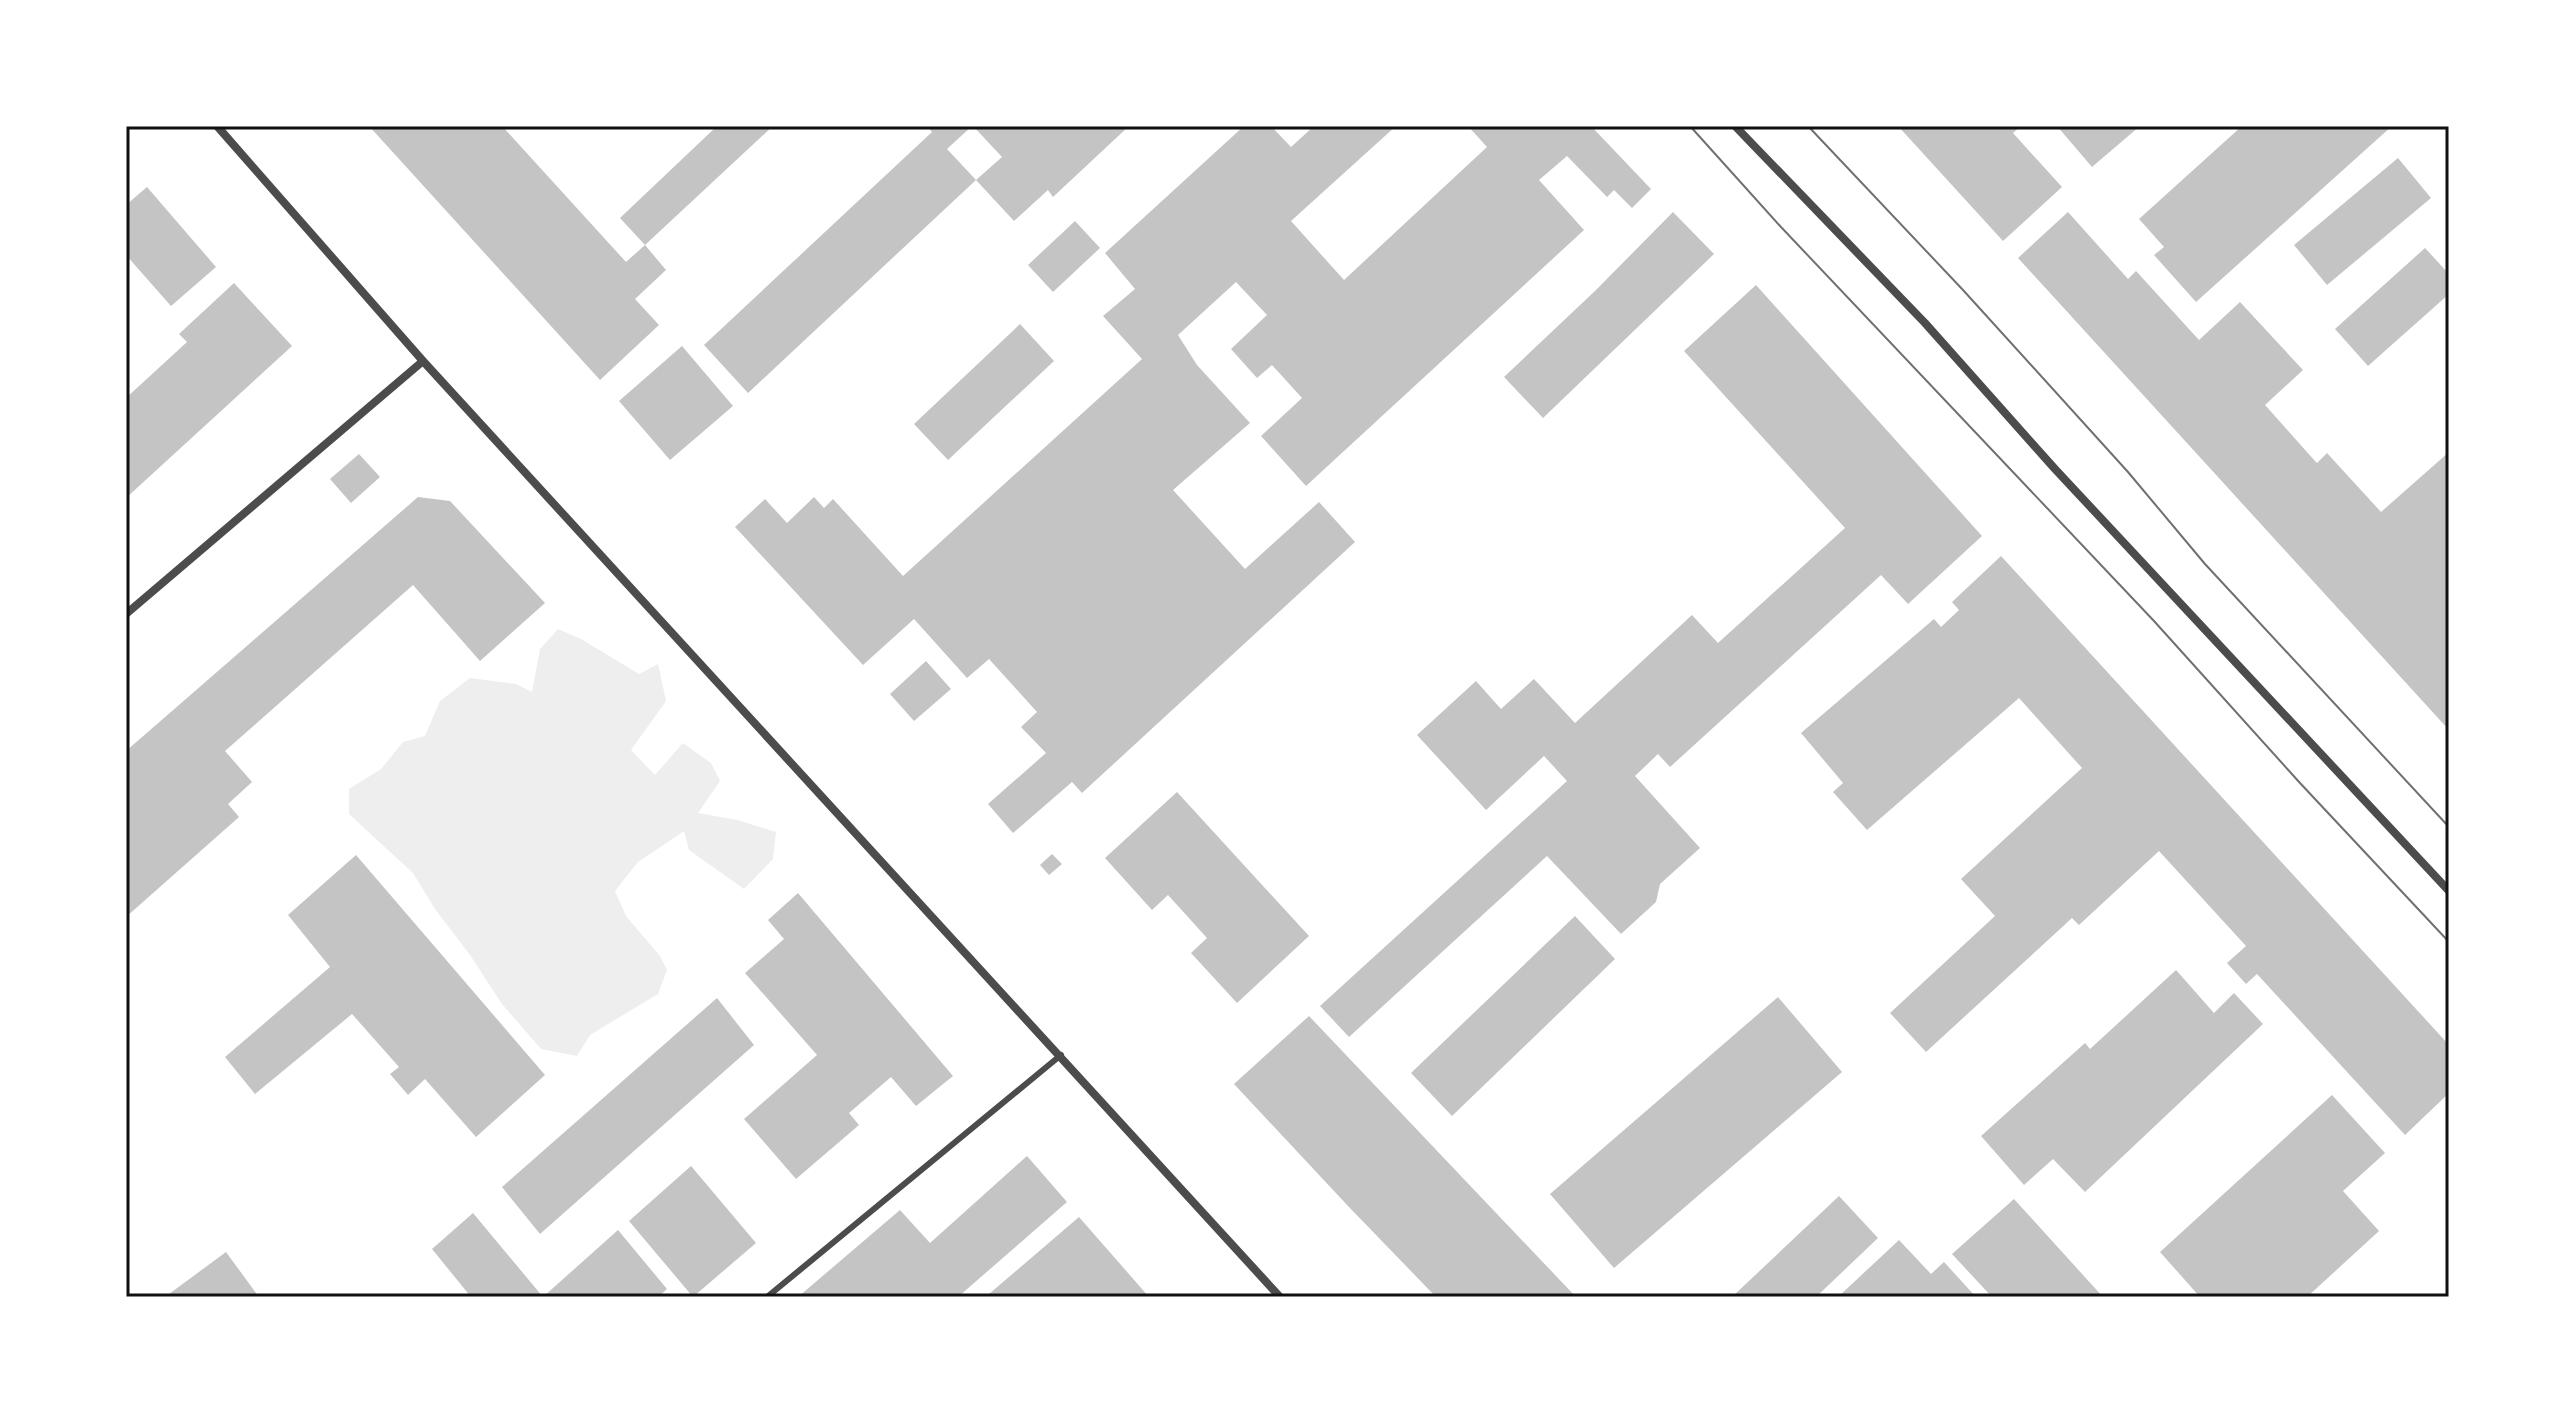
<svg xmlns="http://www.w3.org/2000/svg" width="2575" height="1423" viewBox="0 0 2575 1423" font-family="Lato,sans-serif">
<rect width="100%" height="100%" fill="#fff"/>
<path fill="#eee" d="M558,629L581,639L639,674L658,664L666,701L631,750L655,775L683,743L711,763L720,781L698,813L737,820L776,832L773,859L744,889L689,850L684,831L638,862L615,891L626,916L660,956L667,970L658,994L590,1035L577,1056L541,1049L502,1004L470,955L435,909L413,873L349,814V789L381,769L403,742L425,736L440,701L470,678L516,684L532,692L540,649Z"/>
<path fill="#c4c4c4" d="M369,126H502L626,262L645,245L666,270L635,299L659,325L600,380Z
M717,126H773L645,245L620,218Z
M927,126H972L947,149L976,180L1002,157L973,126H1054L1056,128L1059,126H1129L1053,197L1048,190L1014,221L976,180L748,393L704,345L932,132Z
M1244,126H1271L1291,147L1314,126H1396L1291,221L1344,280L1487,147L1468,126H1591L1651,189L1632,208L1614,190L1607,197L1567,156L1539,180L1584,230L1306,486L1261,436L1302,398L1272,365L1257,378L1231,349L1267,315L1236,282L1178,335L1197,365L1250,423L1173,490L1245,569L1319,502L1355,542L1082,793L1072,782L1013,833L988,804L1046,753L1021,727L1037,712L989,659L967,678L914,619L863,665L735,527L765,499L787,523L814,497L824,508L833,499L903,576L1142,359L1103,316L1135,289L1105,253Z
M1898,126H2021L2013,133L2062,187L2003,241Z
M2057,126H2140L2092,167Z
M2242,126H2392L2196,302L2154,255L2164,247L2139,219Z
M2398,158L2431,198L2327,285L2294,245Z
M147,187L216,267L171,306L126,255V205Z
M1673,212L1714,254L1543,418L1504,377L1596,290Z
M2068,212L2128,279L2136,271L2199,340L2240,302L2303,370L2265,405L2315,461L2317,463L2327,453L2381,512L2449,452V580L2446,583L2449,587V730L2018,258Z
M1075,221L1100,248L1053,292L1028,265Z
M2425,248L2449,274V294L2368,366L2335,329Z
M234,283L292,346L126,498V398L187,342L179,334Z
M1756,285L1982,536L1908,604L1881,575L1670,767L1658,754L1635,776L1700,848L1660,884L1656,902L1621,934L1547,856L1349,1037L1320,1006L1567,781L1544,756L1486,810L1417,735L1476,681L1501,709L1534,679L1575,723L1692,615L1718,643L1845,528L1684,351Z
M1020,324L1054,361L948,460L914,424Z
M682,346L733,406L670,460L619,401Z
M359,454L380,477L351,503L330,479Z
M418,497L450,501L545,603L480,661L413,585L225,751L252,782L228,804L239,817L126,917V751Z
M2001,556L2449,1045V1093L2405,1135L2257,974L2246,984L2227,963L2246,946L2159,851L2079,925L2072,918L1926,1052L1890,1013L1995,916L1961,879L2082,768L2019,698L1867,830L1833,792L1843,783L1801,733L1934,619L1941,627L1959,610L1952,602Z
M926,661L951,689L914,721L890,694Z
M1177,792L1309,936L1237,1003L1191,953L1207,938L1168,895L1152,910L1105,858Z
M1052,854L1062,864L1049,875L1040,865Z
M356,855L545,1075L476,1137L425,1079L408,1095L390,1074L399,1067L352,1014L255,1094L225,1057L330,967L288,915Z
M798,893L953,1076L916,1106L891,1077L849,1113L859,1125L796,1179L744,1119L817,1055L745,973L784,939L768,920Z
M1575,916L1615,959L1452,1116L1411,1073Z
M2176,970L2214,1013L2234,993L2263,1024L2085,1192L2053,1159L2024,1185L1981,1136L2085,1043L2090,1049Z
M1778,997L1842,1072L1614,1268L1550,1194Z
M717,998L754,1045L540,1234L502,1187Z
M1309,1016L1422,1135L1576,1297H1436L1348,1206L1234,1084Z
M2332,1095L2385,1153L2343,1191L2379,1231L2307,1297H2200L2160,1252Z
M1027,1156L1067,1202L958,1297H798L900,1210L930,1243Z
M691,1166L756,1243L693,1297L629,1221Z
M1839,1196L1878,1238L1816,1297H1732Z
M2014,1199L2103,1297H1992L1952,1254Z
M473,1213L543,1297H471L432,1249Z
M1079,1217L1149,1297H991L989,1294Z
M618,1230L667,1289L658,1297H543Z
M1899,1240L1931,1274L1944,1262L1976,1297H1838Z
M226,1252L259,1297H165Z"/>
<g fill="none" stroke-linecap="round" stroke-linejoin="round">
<path stroke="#4c4c4c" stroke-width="6" d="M767,1297L1061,1055"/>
<path stroke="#4c4c4c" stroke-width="8" d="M217,126L423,361L1280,1297
M1735,126L1925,323L2055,469L2449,891
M126,614L423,361"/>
<path stroke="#707070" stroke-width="2" d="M1690,126L1781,227L2154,621L2300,783L2449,942
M1808,126L1963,290L2128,472L2205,564L2449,827"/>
</g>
<rect width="2575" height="1423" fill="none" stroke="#ffffff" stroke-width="256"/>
<rect x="128" y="128" width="2319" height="1167" fill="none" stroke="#111" stroke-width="3"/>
</svg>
